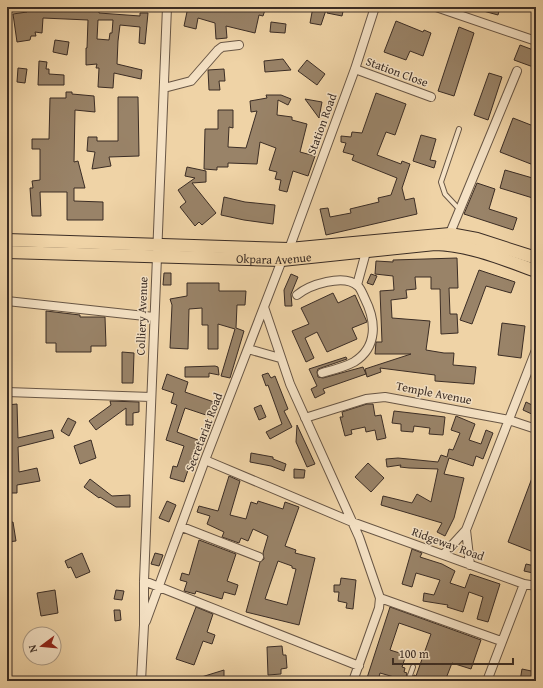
<svg xmlns="http://www.w3.org/2000/svg" width="543" height="688" viewBox="0 0 543 688" font-family="'Gentium Book Plus',serif">
<rect width="100%" height="100%" fill="#efd3a6"/>
<filter id="stains"><feTurbulence type="fractalNoise" baseFrequency=".005" numOctaves="4"/><feColorMatrix values="0 0 0 0 .2 0 0 0 0 .09 0 0 0 0 .02 0 0 0 .5 -.17"/></filter>
<radialGradient id="worn" r=".72"><stop offset=".6" stop-color="#630" stop-opacity="0"/><stop offset="1" stop-color="#630" stop-opacity=".3"/></radialGradient>
<path fill="#998368" stroke="#3b2d25" fill-rule="evenodd" d="M27,7L99,9V13L140,16V13H148L145,44L139,43L140,27L120,25L118,41L117,64L142,70L141,79L114,73L113,88L98,87L99,68H96L97,64L86,65V48H87L88,20L43,18L42,33L35,32L36,36H31L30,40L17,42L13,14L27,12ZM98,20H113L112,33H110L109,40L97,39Z
M188,7H266L263,16L259,15L255,33L226,26L227,38L216,39L215,23L198,18L196,29L184,26Z
M313,7L326,10L321,25L310,23Z
M328,7H344L342,16L327,13Z
M477,7H500L498,15L476,9Z
M396,21L423,32L424,30L431,33L423,56L410,51L406,60L384,52Z
M271,22L286,24L285,33L270,32Z
M459,27L474,33L454,96L438,91Z
M55,40L69,42L67,55L53,52Z
M520,45L536,51V68L514,60Z
M283,59L291,70L265,72L264,61Z
M307,60L325,74L317,85L298,71Z
M39,61L47,62L46,69H49V74L64,75V85H38Z
M18,68L27,69L25,83L17,82Z
M224,69L225,81H219L220,90H209L208,70Z
M489,73L502,77L488,120L474,115Z
M66,92H72V94L94,96L95,112L75,110L74,162L78,161L85,188H74V201L103,202V220H67V192H40L41,216H32L30,188H33L32,181L40,180V149H32V139H49L50,98H66Z
M376,93L406,104L395,135L386,132L377,155L401,164L402,161L410,164L402,188L405,200L414,198L417,214L326,235L320,209L328,208L330,217L351,213L350,209L379,202L378,198L391,195L397,178L352,160L354,155L343,152L346,143L341,142V136L351,137L352,132L362,133Z
M266,95H281L291,99L288,105L278,100L277,115L292,117V120L307,124L300,152L315,156L308,176L293,171L287,192L279,190L281,180L275,179L277,172L269,170L276,148L260,142L257,164L228,163V167H217V170L204,169L205,129H218V110H233V128L229,127L228,147L246,148L257,111L251,112L250,101L267,98Z
M118,97H138L139,156L109,157L111,166L92,169L95,152L87,151L88,137H97V141H118Z
M305,99L322,102L319,118Z
M513,118L536,127V166L500,152Z
M421,135L436,139L430,160L436,161L434,168L413,161Z
M187,167L206,171V182L192,183L216,213L202,225L199,222L195,226L180,207L186,202L178,190L195,178L185,176Z
M505,170L536,179L534,192H536V199L500,188Z
M477,183L495,189L489,209L517,218L513,230L464,214Z
M224,197L245,202L275,205L273,224L244,220L221,215Z
M457,258L458,288H449L450,314H457L458,333L441,334L440,289H431V277H415L416,289L406,290L407,298L391,300L392,318L430,321L426,350L444,353H454L453,365L476,367L474,384L435,381V375L380,368L381,372L367,377L365,369L411,354H375L376,342H382L380,291L394,290L393,276L375,274L376,261L393,262V260Z
M479,270L515,282L511,293L486,286L472,324L460,320Z
M164,273H171V285H163Z
M291,274L298,277L291,294L292,306H285L284,290Z
M371,274L377,276L373,285L367,283Z
M187,283H219V291H246L245,305H237L236,328L244,331L230,378L221,376L235,329L218,324V349H208V325H202V308L189,309L188,349L170,348L172,305L170,299L187,296Z
M333,293L338,303L355,295L367,322L352,328L357,339L327,352L317,332L305,338L314,358L306,362L292,331L309,324L301,308Z
M46,311L80,315V317H105L106,346H91V352H56V343H46Z
M502,323L525,326L521,358L498,355Z
M122,352L134,353L133,383H122Z
M346,357L347,359L318,369L317,372L318,377L323,378L363,367L366,374L323,389L325,393L315,398L311,389L317,386L309,369Z
M215,366L218,367L219,375L209,373V377H185V367Z
M268,373L271,378L275,376L288,409L284,411L292,427L270,439L266,432L282,424L268,385L266,386L262,375Z
M167,374L188,382L185,392L214,402L209,416L185,408L177,432L198,440L184,482L170,478L173,466L177,467L184,446L166,440L177,405L171,403L174,393L162,389Z
M110,401L139,402V412L133,413V425H126V408L96,430L89,421L111,405Z
M526,402L536,407V416L523,410Z
M17,404L18,438L52,430L54,438L18,447L19,472L37,468L40,481L17,485V493H7V405Z
M367,404H373L375,416L381,415L386,438L377,440L375,430L366,432L365,427L351,430L352,434L345,436L340,417H343L342,412Z
M261,405L266,417L259,420L254,408Z
M394,411L445,417L443,435L429,434L430,428L414,426L413,432L401,431V424L392,423Z
M456,416L475,424L469,440L481,444L486,430L493,433L483,459L476,456L473,466L449,458L444,474L464,478L454,518L445,536L437,532L442,523L381,505L383,496L412,503L417,494L431,502L438,469L409,468L400,467L401,465L387,467L386,459L398,458L438,462L441,455L447,457L449,449L453,450L460,433L451,430Z
M68,418L76,422L69,436L61,431Z
M297,425L315,464L307,467L296,442Z
M91,440L96,458L80,464L74,446Z
M251,453L273,457V459L286,464L284,471L271,466L250,462Z
M368,463L384,478L371,492L355,477Z
M294,469L305,470L304,478H294Z
M535,470H536V553L508,542Z
M229,476L240,481L230,515L246,519L251,502L257,504L258,501L283,509L285,502L299,507L285,546L296,550L295,553L315,558L299,625L246,612L260,562L264,559L263,553L268,536L253,529L248,541L241,538L239,543L222,537L224,532L207,524L210,516L197,512L199,506L218,511ZM278,561L292,566V568L296,569L287,605L265,599Z
M90,479L112,496L130,495V507H116L100,497L99,498L84,487Z
M167,501L176,505L169,522L159,518Z
M13,522L16,541L7,542V523Z
M199,540L236,554L227,581L238,585L235,595L224,592L222,599L196,591L195,594L184,591L187,582L180,580L182,573L189,575Z
M412,549L422,553L420,557L442,564L455,571L450,583L465,588L470,574L500,584L488,622L477,619L483,597L469,592L463,612L447,607L448,605L423,601L424,593L434,595L440,580L416,573L412,587L402,584Z
M82,553L90,572L76,578L71,567L68,568L65,561Z
M155,553L163,555L159,566L151,564Z
M526,564L535,566L533,573L524,571Z
M341,578L356,580L353,609L346,608L347,603L338,601L339,592H334V585H340Z
M55,590L58,613L41,616L37,593Z
M116,590L124,591L122,600L114,599Z
M196,607L213,614L207,632L215,635L212,644L203,641L194,665L176,659Z
M390,607L481,640L471,669L452,663L445,681H412L414,675L416,676L431,634L399,623L390,650L406,655L402,667L405,668L404,672L407,673L405,681H393L394,677L380,673L378,681H366Z
M114,610H120L121,620L115,621Z
M282,646L283,655H286L287,668L281,669V674L268,675L267,647Z
M522,669L536,672V681H520Z
M224,670V681H195V679Z"/>
<g fill="none" stroke-linecap="round" stroke-linejoin="round">
<g stroke="#685645" stroke-width="6">
<path id="lane" d="M459,129L441,182L445,194L459,209
M408,681L413,667"/>
</g>
<g stroke="#685645" stroke-width="10">
<path id="street" d="M436,7L536,41
M355,69L431,97
M164,88L191,81L218,50L222,47L239,45
M448,238L517,71
M357,285L366,252
M297,295C309,285 344,273 358,286C361,289 363,295 365,299C376,321 378,347 354,362C345,367 333,370 322,373
M7,301L154,317
M264,307L290,384L359,537L380,598L379,608L353,681
M248,349L280,358
M7,392L151,397
M305,418L366,399L385,397L509,420L536,429
M205,460L352,522L524,584L536,586
M182,527L259,557
M466,530L470,565
M444,554L466,530L536,350
M144,581L359,666
M380,598L501,641
M146,621L205,460L282,260L289,249L355,69L375,7
M141,681L144,625V581L167,7
M487,681L524,584"/>
</g>
<g stroke="#3b2d25" stroke-width="14">
<g id="primary">
<path d="M7,240L289,249L450,234L477,239L536,258"/>
<path id="s1" d="M7,252L282,260L435,244C470,245 503,259 536,271"/>
</g>
</g>
<use href="#lane" stroke="#f5e2c5" stroke-width="4"/>
<use href="#street" stroke="#f5e2c5" stroke-width="8"/>
<use href="#primary" stroke="#efd3a6" stroke-width="12"/>
</g>
<g text-anchor="middle" stroke-width="3" stroke-linejoin="round" paint-order="stroke">
<g font-size="12" fill="#3b2d25" stroke="#f5e2c5">
<text transform="translate(397 72) rotate(20)" y="4">Station Close</text>
<text transform="translate(322 124) rotate(-70)" y="4">Station Road</text>
<text dy="4" stroke="none"><textPath href="#s1" startOffset="267">Okpara Avenue</textPath></text>
<text transform="translate(142 316) rotate(-88)" y="4">Colliery Avenue</text>
<text transform="translate(434 393) rotate(11)" y="4">Temple Avenue</text>
<text transform="translate(204 432) rotate(-69)" y="4">Secretariat Road</text>
<text transform="translate(448 544) rotate(20)" y="4">Ridgeway Road</text>
</g>
</g>
<rect width="543" height="688" fill="none" stroke="#efd3a6" stroke-width="24"/>
<rect x="8" y="8" width="527" height="672" fill="none" stroke="#3b2d25" stroke-width="2"/>
<rect x="12" y="12" width="519" height="664" fill="none" stroke="#3b2d25"/>
<g transform="translate(42 646) rotate(254)"><circle r="19" fill="#f5e2c5" stroke="#ab9a85"/>
<path d="M0-3L7 15L0 10L-7 15Z" fill="#8f2418"/>
<text y="-6" font-size="11" font-weight="bold" text-anchor="middle" fill="#3b2d25">N</text>
</g>
<path d="M393 658v6h120v-6" fill="none" stroke="#3b2d25" stroke-width="2"/>
<text x="399" y="658" font-size="12" fill="#3b2d25" stroke="#f5e2c5" stroke-width="3" paint-order="stroke">100 m</text>
<rect width="100%" height="100%" filter="url(#stains)"/>
<rect width="100%" height="100%" fill="url(#worn)"/>
</svg>
